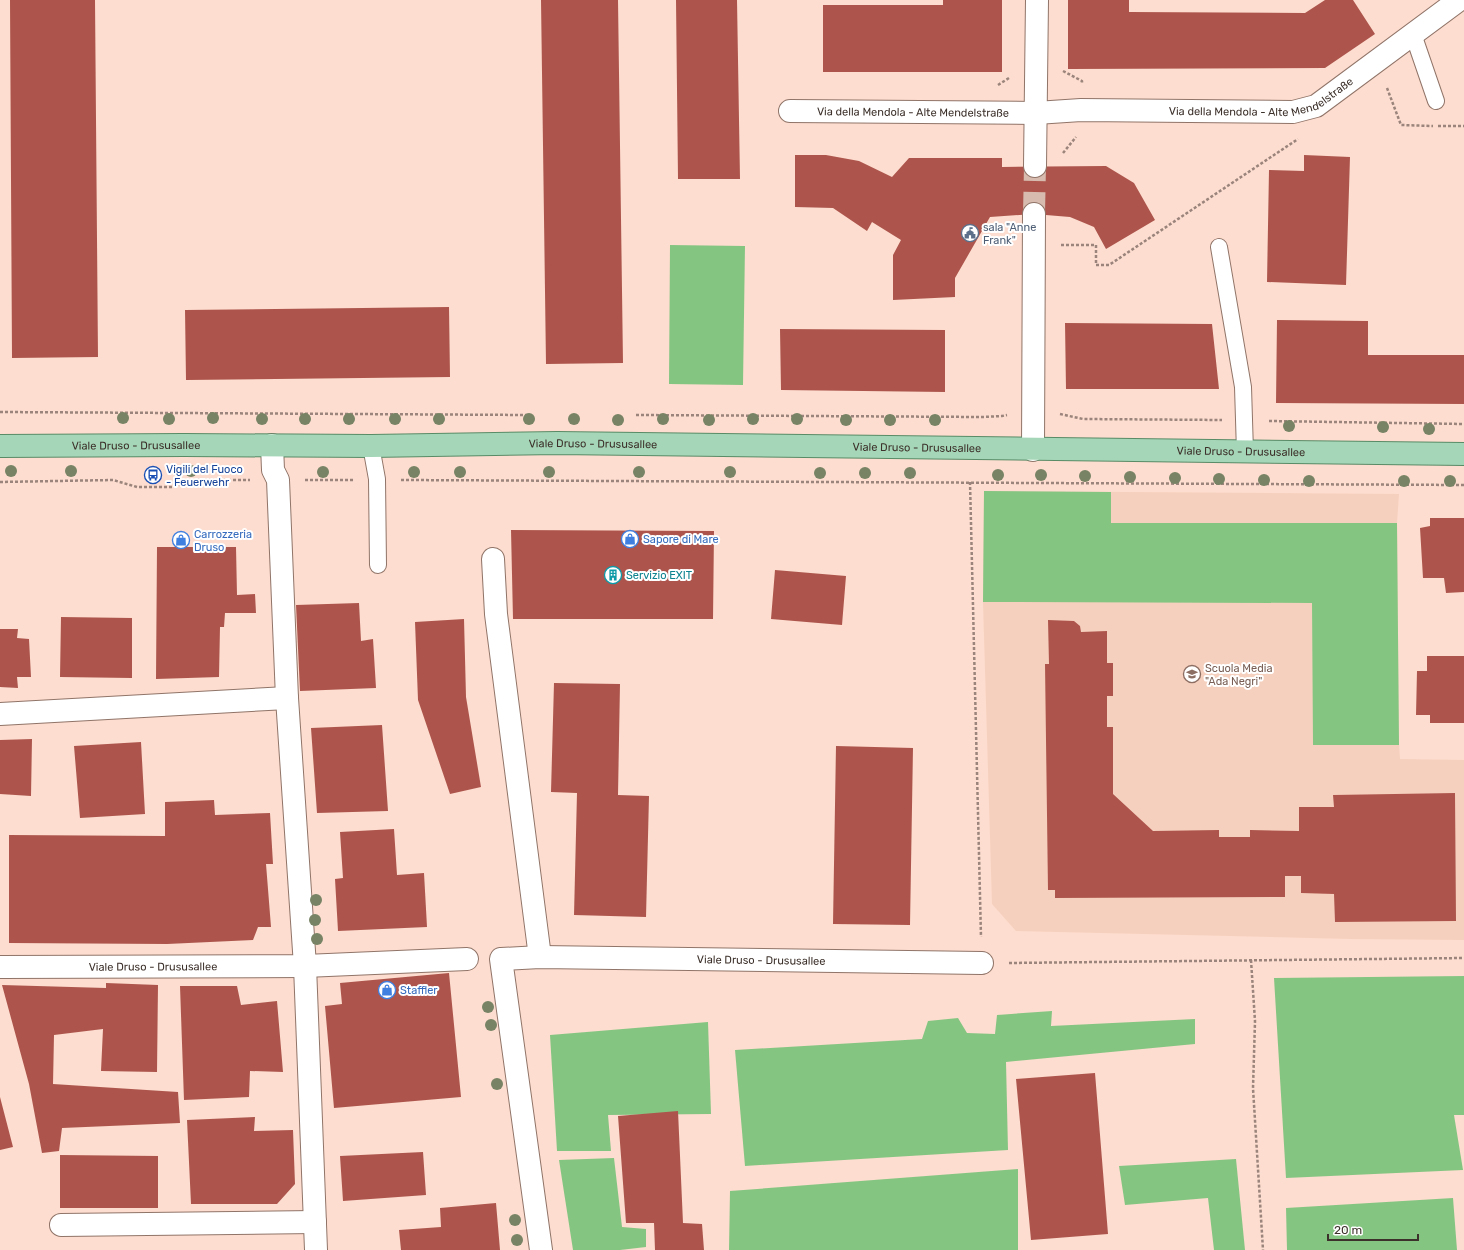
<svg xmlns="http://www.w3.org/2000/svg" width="1464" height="1250" viewBox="0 0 1464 1250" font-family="Rubik,sans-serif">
<rect width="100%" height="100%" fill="#fdddcf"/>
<path fill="#f6d0be" d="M984,491L1399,494L1397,523L1399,745L1400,759L1464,760V940L1351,939L1016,931L992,904L983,602Z"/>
<path fill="#85c582" d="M670,245L745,246L743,385L669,384Z
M984,491L1111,492V523H1397L1399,745H1313L1312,603L983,602Z
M1464,976V1115H1454L1463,1170L1286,1178L1274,978Z
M1052,1011L1051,1026L1195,1019V1044L1006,1062L1008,1150L745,1166L735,1050L922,1039L928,1021L958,1018L967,1033L995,1034L997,1015Z
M708,1022L711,1114L608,1115L611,1151H557L550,1035Z
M614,1158L622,1227L646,1229V1247L620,1250H573L559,1160Z
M1236,1159L1245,1250H1214L1208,1198L1125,1205L1119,1166Z
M1018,1169V1250H729L730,1191Z
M1453,1198L1457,1250H1287L1286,1208Z"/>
<path fill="#ad554c" d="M10,0H95L98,357L12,358Z
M541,0H618L623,363L546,364Z
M676,0H737L740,179H678Z
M943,0H1002V72H823V5H943Z
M1068,0H1129V12L1305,13L1325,0H1353L1375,34L1325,68L1068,69Z
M795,155H826L859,161L892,177L909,158H1002V167L1106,166L1134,183L1155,220L1106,249L1094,227L1070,217L1034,214L990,217L955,278V297L893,300V255L901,240L872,222L867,231L833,208L795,207Z
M1304,155L1350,157L1346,285L1267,282L1269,170L1304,171Z
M449,307L450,377L186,380L185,310Z
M1277,320L1368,321V355H1464V404L1276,403Z
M1065,323L1212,324L1219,389H1066Z
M780,329L945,330V392L781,390Z
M1430,518H1464V592L1446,593L1444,578H1423L1420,528L1430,526Z
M511,530L714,531L713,619H513Z
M157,547H236L237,595L255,594L256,613H225L224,627H220L219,677L156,679Z
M775,570L846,576L842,625L771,619Z
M359,603L361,641L373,639L376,688L300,691L296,605Z
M61,617L132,618V678L60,677Z
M464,619L466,697L481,787L450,794L418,700L415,622Z
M1048,620L1074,621L1080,626L1081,632L1107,631V663H1113V696H1107V727H1113V794L1153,831L1219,830V837H1250V830L1299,831V807H1334L1333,795L1455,793L1456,921L1335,922L1334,894L1301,893V876H1285V897L1055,898V890H1048L1045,664H1049Z
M0,629H18L17,638L29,639L31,677H17L18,688L0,687Z
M1427,656H1464V723H1430V715H1416L1417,671H1427Z
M554,683L620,684L618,795L649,796L646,917L574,915L577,793L551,792Z
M382,725L388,811L317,813L311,728Z
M32,739L31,796L0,794V740Z
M141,742L145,814L80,818L74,746Z
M836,746L913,748L910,925L833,924Z
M214,800L215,815L270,813L273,864H266L271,927H258L253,940L167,944L9,943V835L165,836V802Z
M394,829L397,875L424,873L427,927L338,931L335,879L343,878L340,832Z
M449,973L461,1097L334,1108L325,1006L342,1004L340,983Z
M106,983L158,985L157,1072L101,1071L103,1029L54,1035L53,1084L178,1092L180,1123L62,1128L59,1151L42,1153L29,1084L2,985L106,988Z
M180,986H237L241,1005L277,1001L283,1072L250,1071L249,1097L184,1100Z
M1095,1073L1108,1234L1031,1240L1016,1079Z
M0,1097L13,1147L0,1150Z
M678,1111L683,1223L702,1224L704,1250H655L654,1223H626L618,1116Z
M255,1117L254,1131L293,1130L295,1184L277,1204H191L187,1120Z
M423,1152L426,1195L343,1201L340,1156Z
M60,1155L158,1156V1208H60Z
M496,1203L500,1250H401L399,1230L441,1227L440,1208Z"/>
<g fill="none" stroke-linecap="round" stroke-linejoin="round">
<path stroke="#d7bbae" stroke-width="22" stroke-dasharray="22 11" stroke-linecap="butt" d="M1034,214L1035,166"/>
<g stroke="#907468" stroke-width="18">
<path id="lane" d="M1413,34L1436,101
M1219,247L1243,387L1245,452
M371,446L377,479L378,565"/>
</g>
<g stroke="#907468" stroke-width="24">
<g id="street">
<path id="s1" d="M790,111L1036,113L1081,110L1293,112L1316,106L1459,0"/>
<path d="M1035,166L1037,0"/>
<path d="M272,445L273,470L278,480L287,698L305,966L316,1250"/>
<path d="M1033,450L1034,214"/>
<path d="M493,559L496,614L540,957"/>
<path d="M0,714L287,698"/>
<path id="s2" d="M0,967L305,966L467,959"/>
<path d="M61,1225L315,1222"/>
<path id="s3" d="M541,1250L501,959L540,957L982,963"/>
</g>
</g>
<g stroke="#598b67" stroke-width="24">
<g id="primary">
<path id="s4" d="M0,446L184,445L371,446L557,443L1464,454"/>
</g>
</g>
<path stroke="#9a847b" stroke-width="2.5" stroke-dasharray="3 2" stroke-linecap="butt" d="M1063,71L1082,81V84
M998,85L1009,78
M1387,88L1401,125L1433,126
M1438,126H1464
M1063,153L1076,137
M1061,245H1096V265H1109L1298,139
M0,412L529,415
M1060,414L1083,419L1222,420
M636,415L982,417L1002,416L1007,415
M1269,421L1464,424
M305,480H354
M401,480L1464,485
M0,482L113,480L137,487H172L196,480H250
M970,482L981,937
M1251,960L1255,1021L1253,1088L1263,1250
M1009,963L1464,958"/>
<use href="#lane" stroke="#fff" stroke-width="16"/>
<use href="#street" stroke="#fff" stroke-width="22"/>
<use href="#primary" stroke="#a4d6b7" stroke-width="22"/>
</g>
<g fill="#778364">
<circle cx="123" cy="418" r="6"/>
<circle cx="213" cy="418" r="6"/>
<circle cx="169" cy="419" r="6"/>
<circle cx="262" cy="419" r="6"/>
<circle cx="305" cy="419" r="6"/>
<circle cx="349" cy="419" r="6"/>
<circle cx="395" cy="419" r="6"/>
<circle cx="439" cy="419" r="6"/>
<circle cx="529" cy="419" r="6"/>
<circle cx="574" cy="419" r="6"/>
<circle cx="663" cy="419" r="6"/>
<circle cx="753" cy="419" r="6"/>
<circle cx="797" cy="419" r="6"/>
<circle cx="618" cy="420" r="6"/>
<circle cx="709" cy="420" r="6"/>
<circle cx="846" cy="420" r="6"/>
<circle cx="890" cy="420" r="6"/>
<circle cx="935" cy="420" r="6"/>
<circle cx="1289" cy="426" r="6"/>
<circle cx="1383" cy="427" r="6"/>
<circle cx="1429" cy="429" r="6"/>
<circle cx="11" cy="471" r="6"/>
<circle cx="71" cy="471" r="6"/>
<circle cx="191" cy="471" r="6"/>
<circle cx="323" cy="472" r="6"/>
<circle cx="414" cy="472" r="6"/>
<circle cx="460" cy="472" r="6"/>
<circle cx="549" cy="472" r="6"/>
<circle cx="639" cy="472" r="6"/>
<circle cx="730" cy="472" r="6"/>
<circle cx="820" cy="473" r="6"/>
<circle cx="865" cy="473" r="6"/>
<circle cx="910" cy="473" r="6"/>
<circle cx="998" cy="475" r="6"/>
<circle cx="1041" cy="475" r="6"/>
<circle cx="1085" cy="476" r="6"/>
<circle cx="1130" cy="477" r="6"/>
<circle cx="1175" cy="478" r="6"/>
<circle cx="1219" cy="479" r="6"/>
<circle cx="1264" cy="480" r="6"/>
<circle cx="1309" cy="481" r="6"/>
<circle cx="1404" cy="481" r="6"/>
<circle cx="1450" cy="481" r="6"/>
<circle cx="316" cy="900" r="6"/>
<circle cx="315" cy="920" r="6"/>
<circle cx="317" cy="939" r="6"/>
<circle cx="488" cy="1007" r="6"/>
<circle cx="491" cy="1025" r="6"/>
<circle cx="497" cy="1084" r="6"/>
<circle cx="515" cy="1220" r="6"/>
<circle cx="517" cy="1240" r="6"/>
</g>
<defs>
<g id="civic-ring" transform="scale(0.9)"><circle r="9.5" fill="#fff" stroke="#5c6f8a" stroke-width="1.5"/><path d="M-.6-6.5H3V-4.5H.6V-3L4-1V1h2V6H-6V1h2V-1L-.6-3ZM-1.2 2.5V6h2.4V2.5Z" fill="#5c6f8a"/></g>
<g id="bus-ring" transform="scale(0.9)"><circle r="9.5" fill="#fff" stroke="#1a4fb4" stroke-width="1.5"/><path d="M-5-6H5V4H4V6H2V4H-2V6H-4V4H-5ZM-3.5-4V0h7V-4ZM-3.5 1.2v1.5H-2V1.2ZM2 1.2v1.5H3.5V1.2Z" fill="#1a4fb4"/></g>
<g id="shop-ring" transform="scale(0.9)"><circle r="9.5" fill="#fff" stroke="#3f7fe0" stroke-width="1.5"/><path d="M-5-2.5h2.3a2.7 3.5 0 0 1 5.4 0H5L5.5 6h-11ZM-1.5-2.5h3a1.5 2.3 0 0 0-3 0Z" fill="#3f7fe0"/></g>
<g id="building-ring" transform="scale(0.9)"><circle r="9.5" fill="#fff" stroke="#0f9aa8" stroke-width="1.5"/><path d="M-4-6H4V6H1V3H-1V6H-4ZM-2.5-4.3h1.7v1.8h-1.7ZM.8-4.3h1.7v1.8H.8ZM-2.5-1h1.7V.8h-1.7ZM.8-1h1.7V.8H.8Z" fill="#0f9aa8"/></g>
<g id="school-ring" transform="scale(0.9)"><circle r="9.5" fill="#fff" stroke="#8d6e63" stroke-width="1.5"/><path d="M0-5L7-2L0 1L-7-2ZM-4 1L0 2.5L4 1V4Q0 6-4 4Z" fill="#8d6e63"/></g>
</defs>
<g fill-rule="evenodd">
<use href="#civic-ring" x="970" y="233"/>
<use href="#bus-ring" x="153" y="475"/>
<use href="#shop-ring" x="630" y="539"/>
<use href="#shop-ring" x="181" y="540"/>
<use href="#building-ring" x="613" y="575"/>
<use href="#school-ring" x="1192" y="674"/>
<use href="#shop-ring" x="387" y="990"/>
</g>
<g text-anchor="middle" stroke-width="4" stroke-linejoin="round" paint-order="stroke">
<g font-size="11" fill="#3d312b" stroke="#fff">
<text dy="4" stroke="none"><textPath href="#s1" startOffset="475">Via della Mendola - Alte Mendelstraße</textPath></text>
<text dy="4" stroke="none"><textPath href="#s1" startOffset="123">Via della Mendola - Alte Mendelstraße</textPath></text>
<text dy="4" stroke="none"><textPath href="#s4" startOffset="593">Viale Druso - Drususallee</textPath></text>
<text dy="4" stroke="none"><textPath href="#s4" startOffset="136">Viale Druso - Drususallee</textPath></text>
<text dy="4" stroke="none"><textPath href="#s4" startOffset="917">Viale Druso - Drususallee</textPath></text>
<text dy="4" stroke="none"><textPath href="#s4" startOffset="1241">Viale Druso - Drususallee</textPath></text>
<text dy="4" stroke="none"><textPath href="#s3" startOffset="554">Viale Druso - Drususallee</textPath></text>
<text dy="4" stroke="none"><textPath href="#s2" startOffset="153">Viale Druso - Drususallee</textPath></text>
</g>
<g font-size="11" fill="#4e5e75" stroke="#fff" text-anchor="start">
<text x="983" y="231">sala "Anne<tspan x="983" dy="13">Frank"</tspan></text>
</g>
<g font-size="11" fill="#164399" stroke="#fff" text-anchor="start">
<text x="166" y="473">Vigili del Fuoco<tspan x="166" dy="13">- Feuerwehr</tspan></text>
</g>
<g font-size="11" fill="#366cbe" stroke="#fff" text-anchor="start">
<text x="194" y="538">Carrozzeria<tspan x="194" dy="13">Druso</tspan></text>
<text x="643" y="543">Sapore di Mare</text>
<text x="400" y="994">Staffler</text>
</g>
<g font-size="11" fill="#0d838f" stroke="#fff" text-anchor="start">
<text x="626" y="579">Servizio EXIT</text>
</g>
<g font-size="11" fill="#785e54" stroke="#fff" text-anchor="start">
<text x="1205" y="672">Scuola Media<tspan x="1205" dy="13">"Ada Negri"</tspan></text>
</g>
</g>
<path d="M1328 1234v6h90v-6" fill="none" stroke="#3d312b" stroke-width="2"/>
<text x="1334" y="1234" font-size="12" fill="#3d312b" stroke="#ffffff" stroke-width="3" paint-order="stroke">20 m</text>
</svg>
